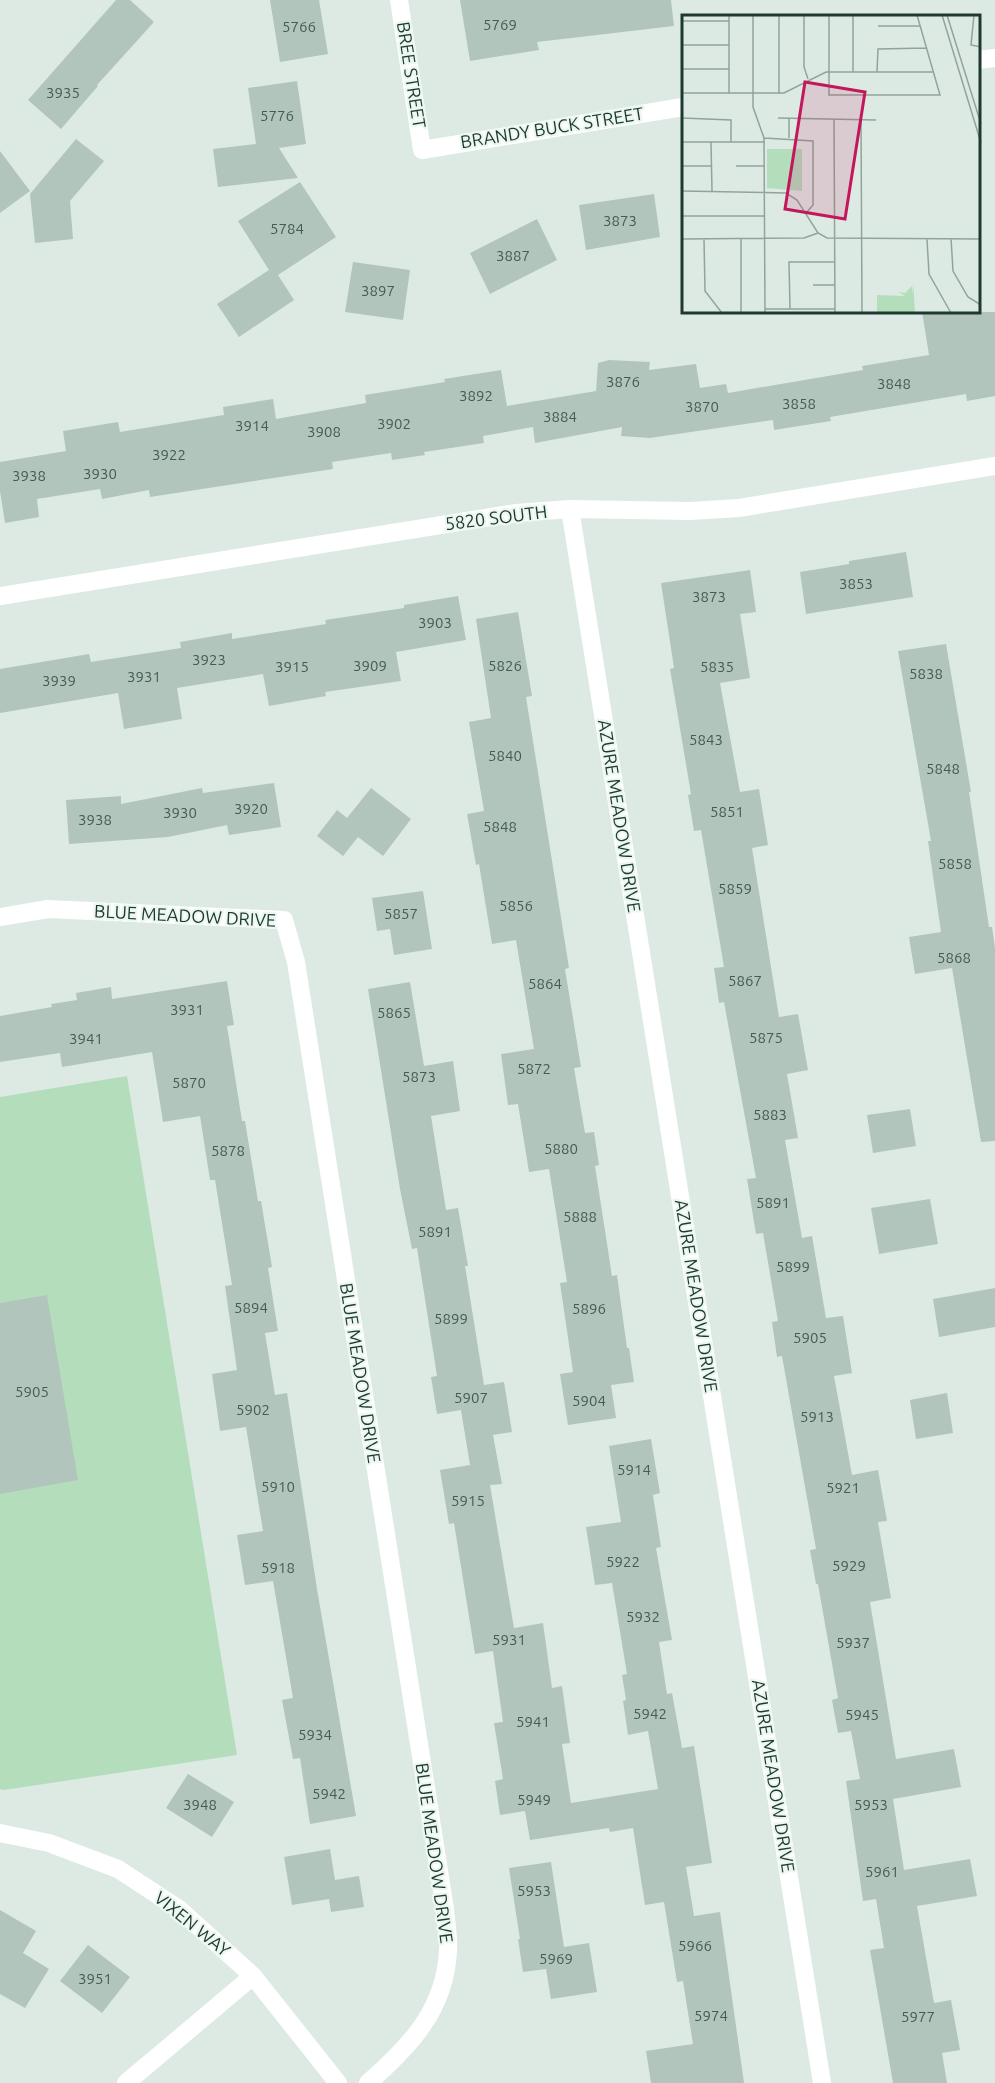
<svg xmlns="http://www.w3.org/2000/svg" width="995" height="2083" viewBox="0 0 995 2083" font-family="Ubuntu,sans-serif">
<rect width="100%" height="100%" fill="#ddeae3"/>
<path fill="#b4ddbc" d="M127,1076L237,1755L4,1790L0,1789V1097Z"/>
<path fill="#b2c5bc" d="M116,0H130L154,22L97,85L98,86L61,129L28,100Z
M270,0H319L328,54L280,62Z
M460,0H671L674,26L537,42L539,50L470,61Z
M297,81L306,144L279,148L298,178L218,187L213,149L256,144L248,88Z
M76,139L104,161L70,201L73,239L35,243L30,194Z
M0,151L30,191L0,213Z
M300,182L336,237L278,275L294,300L239,337L217,304L269,270L238,221Z
M654,194L660,237L586,250L579,205Z
M537,219L557,260L490,294L470,253Z
M353,262L410,270L403,320L345,312Z
M922,312H995V396L967,401L966,394L830,417L831,421L774,430L773,420L650,438L621,436L622,427L535,443L533,427L483,436L484,443L424,452L425,455L392,460L391,453L332,462L333,469L150,497L149,490L102,499L100,489L37,499L39,517L5,523L0,491V462L66,451L63,431L118,422L120,432L224,415L223,407L273,399L276,419L366,403L365,395L445,382L444,379L501,370L507,406L596,391L598,363L609,360L650,362L649,370L696,364L700,388L726,384L728,393L863,370L862,366L929,355Z
M906,552L913,597L806,614L800,572L849,564V561Z
M750,570L756,612L740,614L750,678L720,683L740,792L759,789L768,845L752,848L779,1017L798,1014L808,1070L787,1074L798,1138L785,1140L802,1238L812,1236L826,1318L843,1316L852,1373L834,1376L852,1475L878,1470L887,1521L878,1522L891,1598L870,1602L896,1759L954,1749L961,1787L893,1799L904,1870L970,1859L977,1896L917,1906L934,2003L951,2000L960,2050L942,2053L947,2083H893L870,1950L884,1948L876,1899L863,1901L846,1781L860,1779L851,1731L838,1733L832,1700L838,1698L818,1584H816L810,1550L816,1549L782,1356L777,1357L772,1322L778,1321L763,1233L756,1234L747,1179L756,1178L724,1002L719,1003L714,968L724,967L701,830L694,831L688,795L691,794L670,669L674,668L661,583Z
M458,596L466,640L396,652L401,681L325,692L326,696L269,706L263,674L177,688L182,719L124,729L118,693L0,713V669L89,654L91,662L181,648L180,642L232,633V639L326,624L325,620L404,608V605Z
M518,612L532,696L526,697L569,968L565,969L581,1067L574,1068L585,1133L594,1132L599,1165L595,1166L612,1276L617,1275L627,1348H629L634,1382L611,1385L616,1418L568,1425L560,1374L573,1372L560,1283L567,1282L549,1169L529,1172L518,1104L508,1105L501,1054L534,1049L516,940L492,944L479,864L476,865L467,814L484,811L469,722L491,718L476,619Z
M946,644L971,792H969L989,927H992L995,948V1141L981,1142L952,968L915,974L909,937L941,932L928,841H931L898,651Z
M274,783L281,827L229,835L227,825L168,837L69,844L66,800L121,796V804L202,788L203,793Z
M371,788L411,819L383,856L358,837L343,856L317,836L337,810L347,818Z
M423,891L432,949L394,955L390,929L377,931L372,898Z
M227,981L234,1025L227,1026L242,1121H245L258,1201H261L272,1267L268,1268L278,1331L265,1333L275,1395L287,1393L317,1589L356,1816L310,1824L300,1758L293,1759L282,1700L293,1698L273,1581L245,1585L237,1535L263,1531L246,1427L220,1431L212,1374L237,1370L225,1286L232,1285L215,1180H210L200,1116L163,1122L152,1052L62,1067L60,1053L0,1062V1016L52,1007L51,1004L77,1000L76,993L111,987L112,999Z
M410,982L424,1066L453,1061L460,1111L431,1116L446,1210L458,1208L468,1266H465L484,1385L504,1382L512,1432L493,1435L502,1484L490,1485L514,1628L543,1623L552,1688L562,1686L570,1743L562,1744L571,1803L658,1789L648,1731L628,1735L623,1701L626,1700L622,1675L627,1674L612,1583L595,1585L586,1527L621,1522L609,1446L651,1439L660,1493L653,1495L661,1547L656,1548L672,1640L659,1642L667,1694L672,1693L682,1748L694,1746L712,1863L686,1867L694,1916L720,1912L744,2083H651L646,2051L693,2044L683,1981L677,1982L664,1902L645,1905L633,1828L610,1832L609,1828L530,1840L525,1811L500,1815L495,1781L503,1779L494,1723L503,1722L493,1651L475,1654L454,1523L449,1524L440,1470L470,1465L461,1410L437,1414L431,1377L437,1376L417,1248L412,1249L400,1189L368,989Z
M910,1109L916,1146L873,1153L867,1115Z
M930,1199L938,1244L879,1254L871,1208Z
M995,1288V1327L939,1337L933,1299Z
M47,1295L78,1480L0,1494V1303Z
M947,1393L953,1433L916,1439L910,1400Z
M188,1774L234,1802L212,1837L166,1808Z
M330,1849L335,1880L359,1876L364,1907L331,1912L329,1899L292,1905L284,1857Z
M551,1862L564,1947L589,1943L597,1992L551,1999L546,1969L523,1972L518,1939H520L509,1868Z
M0,1910L36,1931L23,1953L49,1969L25,2008L0,1994Z
M88,1945L130,1977L102,2013L60,1981Z"/>
<g fill="none" stroke-linecap="round" stroke-linejoin="round">
<path stroke="#fff" stroke-width="18" d="M399,0L422,150L683,107
M978,60L995,58
M570,509L822,2083
M0,596L516,513L570,509L690,511L739,508L995,466
M0,917L48,909L284,920L296,962L445,1909C446,1923 449,1937 448,1951C445,2010 410,2046 368,2083
M0,1833L49,1843L118,1869L179,1909L253,1976L338,2083
M126,2083L253,1976"/>
</g>
<g text-anchor="middle" stroke-width="4.5" stroke-linejoin="round" paint-order="stroke">
<g font-size="15" fill="#435d53">
<text x="500" y="30">5769</text>
<text x="299" y="32">5766</text>
<text x="63" y="98">3935</text>
<text x="277" y="121">5776</text>
<text x="620" y="226">3873</text>
<text x="287" y="234">5784</text>
<text x="513" y="261">3887</text>
<text x="378" y="296">3897</text>
<text x="623" y="387">3876</text>
<text x="894" y="389">3848</text>
<text x="476" y="401">3892</text>
<text x="799" y="409">3858</text>
<text x="702" y="412">3870</text>
<text x="560" y="422">3884</text>
<text x="394" y="429">3902</text>
<text x="252" y="431">3914</text>
<text x="324" y="437">3908</text>
<text x="169" y="460">3922</text>
<text x="100" y="479">3930</text>
<text x="29" y="481">3938</text>
<text x="856" y="589">3853</text>
<text x="709" y="602">3873</text>
<text x="435" y="628">3903</text>
<text x="209" y="665">3923</text>
<text x="370" y="671">3909</text>
<text x="505" y="671">5826</text>
<text x="292" y="672">3915</text>
<text x="717" y="672">5835</text>
<text x="926" y="679">5838</text>
<text x="144" y="682">3931</text>
<text x="59" y="686">3939</text>
<text x="706" y="745">5843</text>
<text x="505" y="761">5840</text>
<text x="943" y="774">5848</text>
<text x="251" y="814">3920</text>
<text x="727" y="817">5851</text>
<text x="180" y="818">3930</text>
<text x="95" y="825">3938</text>
<text x="500" y="832">5848</text>
<text x="955" y="869">5858</text>
<text x="735" y="894">5859</text>
<text x="516" y="911">5856</text>
<text x="401" y="919">5857</text>
<text x="954" y="963">5868</text>
<text x="745" y="986">5867</text>
<text x="545" y="989">5864</text>
<text x="187" y="1015">3931</text>
<text x="394" y="1018">5865</text>
<text x="766" y="1043">5875</text>
<text x="86" y="1044">3941</text>
<text x="534" y="1074">5872</text>
<text x="419" y="1082">5873</text>
<text x="189" y="1088">5870</text>
<text x="770" y="1120">5883</text>
<text x="561" y="1154">5880</text>
<text x="228" y="1156">5878</text>
<text x="773" y="1208">5891</text>
<text x="580" y="1222">5888</text>
<text x="435" y="1237">5891</text>
<text x="793" y="1272">5899</text>
<text x="251" y="1313">5894</text>
<text x="589" y="1314">5896</text>
<text x="451" y="1324">5899</text>
<text x="810" y="1343">5905</text>
<text x="32" y="1397">5905</text>
<text x="471" y="1403">5907</text>
<text x="589" y="1406">5904</text>
<text x="253" y="1415">5902</text>
<text x="817" y="1422">5913</text>
<text x="634" y="1475">5914</text>
<text x="278" y="1492">5910</text>
<text x="843" y="1493">5921</text>
<text x="468" y="1506">5915</text>
<text x="623" y="1567">5922</text>
<text x="849" y="1571">5929</text>
<text x="278" y="1573">5918</text>
<text x="643" y="1622">5932</text>
<text x="509" y="1645">5931</text>
<text x="853" y="1648">5937</text>
<text x="650" y="1719">5942</text>
<text x="862" y="1720">5945</text>
<text x="533" y="1727">5941</text>
<text x="315" y="1740">5934</text>
<text x="329" y="1799">5942</text>
<text x="534" y="1805">5949</text>
<text x="200" y="1810">3948</text>
<text x="871" y="1810">5953</text>
<text x="882" y="1877">5961</text>
<text x="534" y="1896">5953</text>
<text x="695" y="1951">5966</text>
<text x="556" y="1964">5969</text>
<text x="95" y="1984">3951</text>
<text x="711" y="2021">5974</text>
<text x="918" y="2022">5977</text>
</g>
<g font-size="18" fill="#1e3a30" stroke="#edf7f1">
<text transform="translate(411 75) rotate(81)" y="6">BREE STREET</text>
<text transform="translate(552 128) rotate(-9)" y="6">BRANDY BUCK STREET</text>
<text transform="translate(496 518) rotate(-7)" y="6">5820 SOUTH</text>
<text transform="translate(619 816) rotate(81)" y="6">AZURE MEADOW DRIVE</text>
<text transform="translate(185 916) rotate(3)" y="6">BLUE MEADOW DRIVE</text>
<text transform="translate(696 1296) rotate(81)" y="6">AZURE MEADOW DRIVE</text>
<text transform="translate(360 1373) rotate(81)" y="6">BLUE MEADOW DRIVE</text>
<text transform="translate(773 1776) rotate(81)" y="6">AZURE MEADOW DRIVE</text>
<text transform="translate(434 1853) rotate(82)" y="6">BLUE MEADOW DRIVE</text>
<text transform="translate(192 1924) rotate(39)" y="6">VIXEN WAY</text>
</g>
</g>
<g transform="translate(682 15)">
<rect width="298" height="298" fill="#ddeae3"/>
<path d="M85,134H120V176L85,173ZM231,266L233,298H195V280L223,281L217,277L223,278L230,271L231,281Z" fill="#b4ddbc"/>
<path fill="none" stroke="#91a49b" stroke-width="1.5" d="M47,0V78M71,0V92L82,123L83,298M97,0V79M122,0V52L126,64M147,0V80H258L235,0M171,0V57M260,0L299,128M265,0L299,109M292,0L289,30L299,32M0,6H47M196,11H238M0,30H47M0,54H47M195,57L196,34L245,33M0,78H102L144,57H252M0,103L49,105V127M96,103L194,105M107,103V123M152,104L153,298M179,105L180,298M82,123L131,126V190L124,198M0,127H83M29,127L30,176M0,151H29M54,151H83M0,176L104,178L115,185L136,218L145,223L299,224M0,201H83M269,223L271,256L286,282L299,290M0,224L122,223L136,218M22,224L23,276L40,298M59,224V298M245,224L247,259L269,298M131,270H153M83,294H153M108,294L107,247H152"/>
<path fill="#c2185b" fill-opacity="0.15" stroke="#c2185b" stroke-width="3" d="M123,67L183,77L163,204L103,194Z"/>
<rect width="298" height="298" fill="none" stroke="#1e3a30" stroke-width="3"/>
</g>
</svg>
